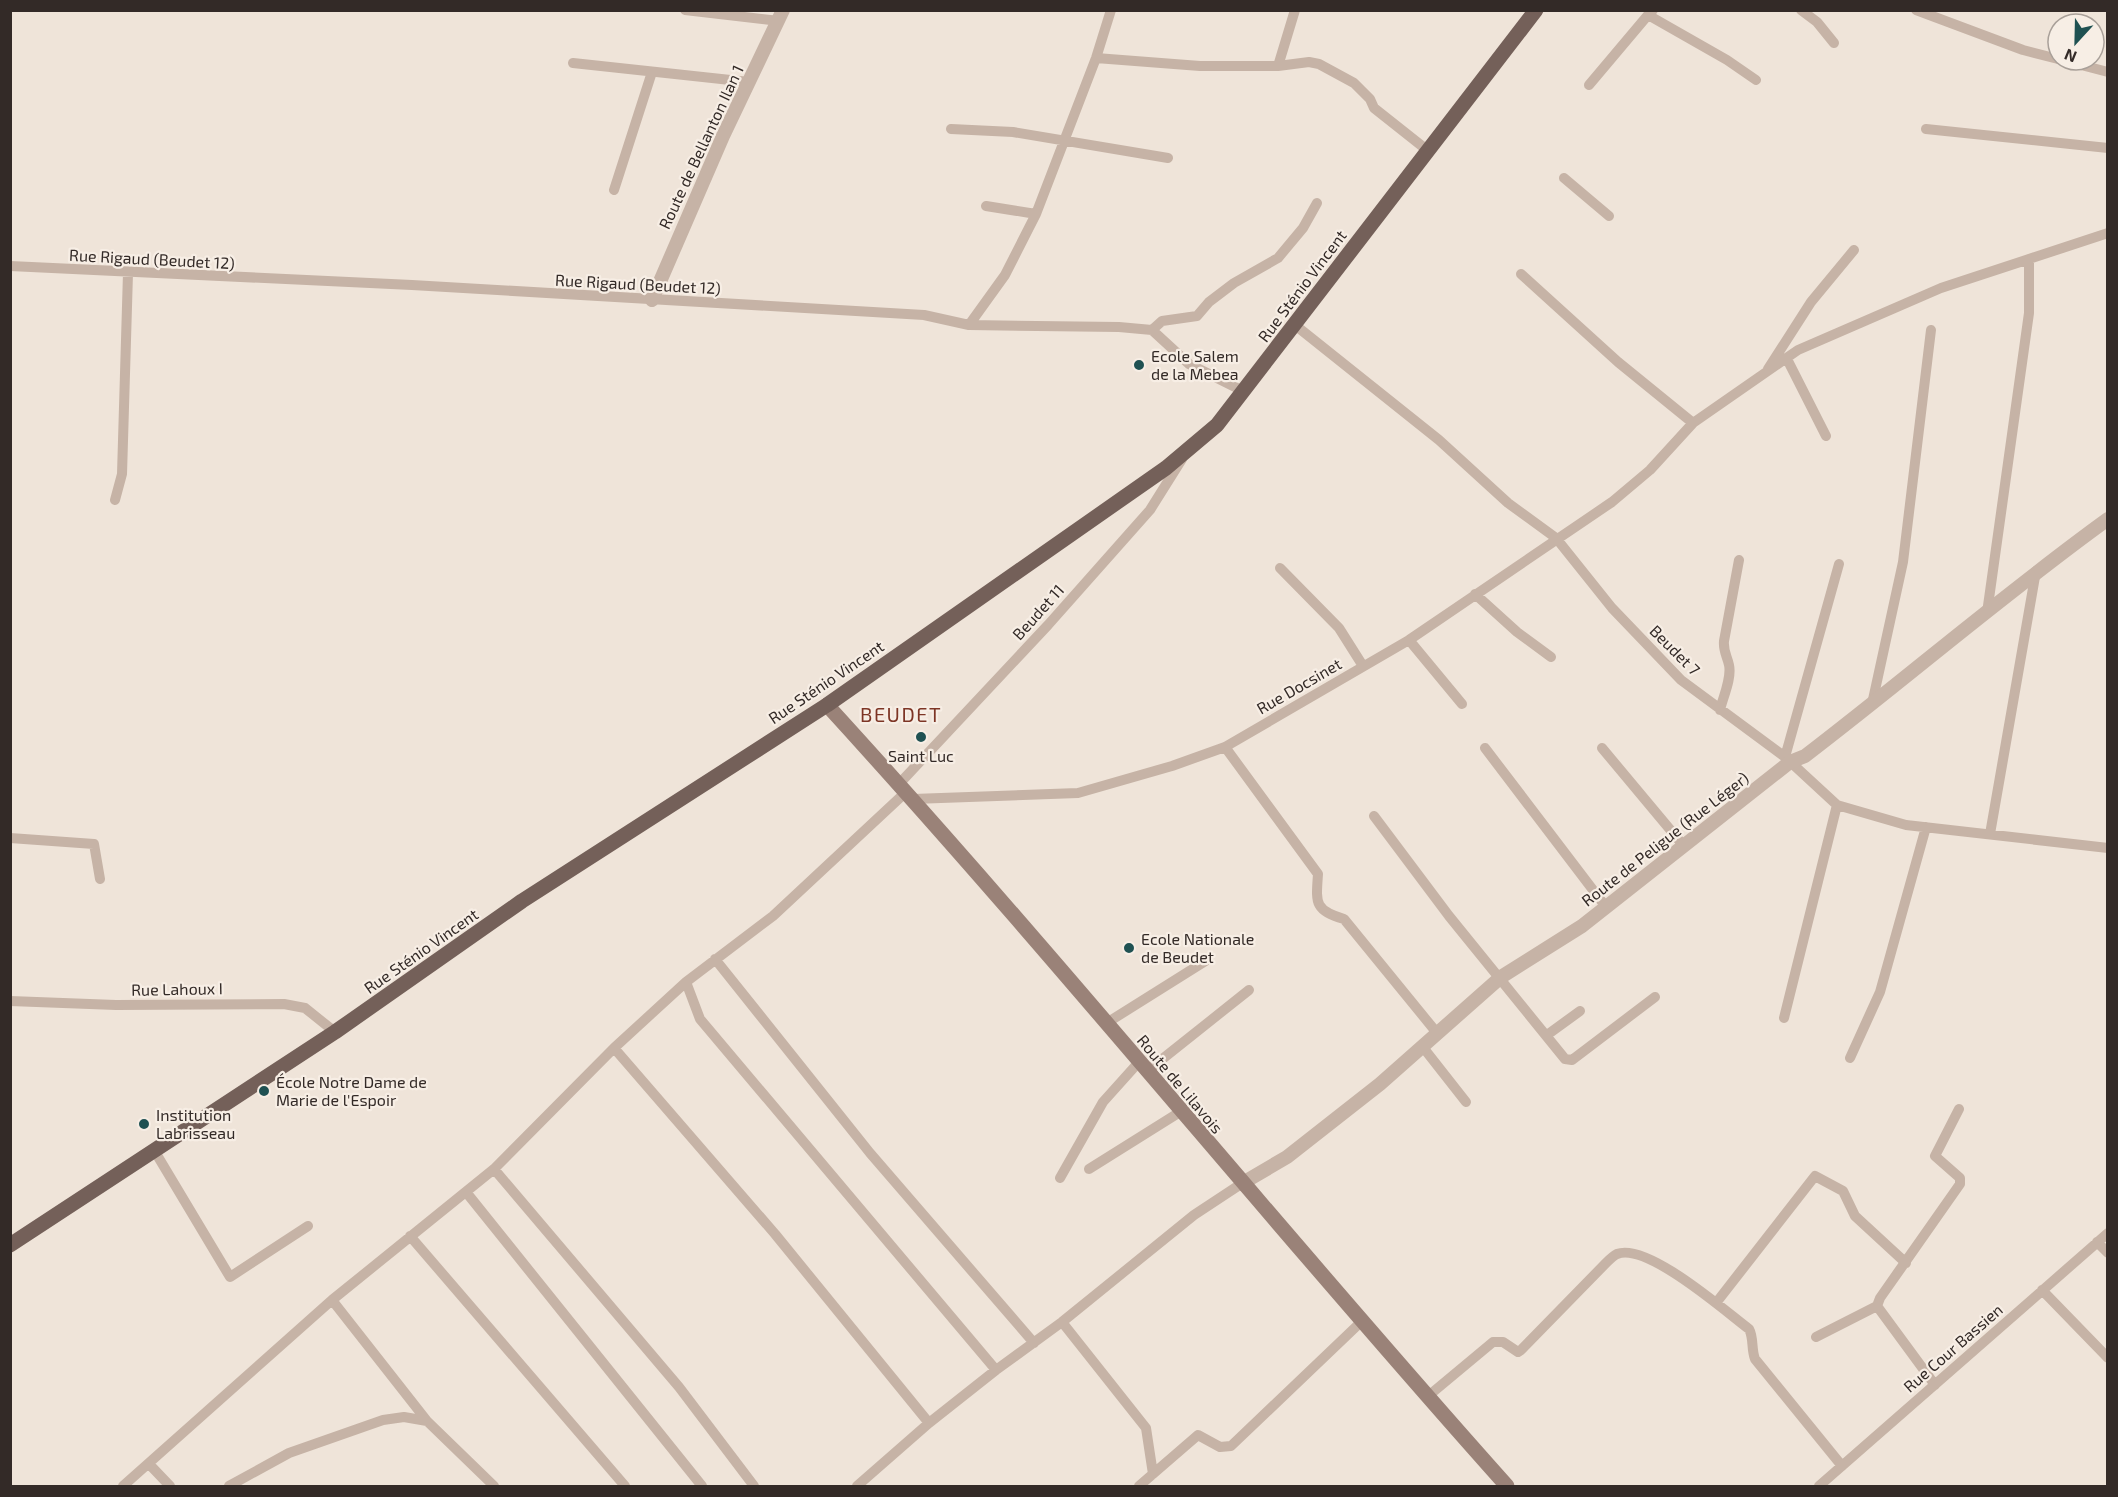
<svg xmlns="http://www.w3.org/2000/svg" width="2118" height="1497" viewBox="0 0 2118 1497" font-family="'Exo 2',sans-serif">
<rect width="100%" height="100%" fill="#efe4d9"/>
<g fill="none" stroke-linecap="round" stroke-linejoin="round">
<path stroke="#c6b3a6" stroke-width="10" d="M685,10L779,21
M1653,10L1648,15L1727,60L1756,80
M1801,10L1817,22L1834,43
M1916,10L2023,50L2058,59
M1096,58L1200,66H1278L1309,62L1319,64L1354,83L1370,99L1374,108L1427,150
M2062,60L2108,72
M573,63L749,82
M1278,66L1295,10
M1589,85L1648,15
M951,129L1013,132L1168,158
M1926,129L2108,148
M1564,178L1609,216
M614,190L652,72
M986,206L1036,214
M10,266L412,285L924,315L969,325L1119,327L1152,330L1189,364L1243,391
M1521,274L1618,362L1693,423
M969,325L1005,275L1036,214L1096,58L1111,10
M1295,325L1439,440L1508,503L1556,538L1612,608L1681,680L1785,757L1837,805L1906,825L2108,848
M1152,330L1162,321L1197,316L1209,302L1234,283L1278,258L1303,228L1317,203
M1787,359L1826,436
M1768,369L1811,302L1854,250
M115,500L122,474L128,273
M1280,568L1339,628L1363,666
M1475,594L1517,632L1551,657
M1987,613L2029,313V259
M1409,640L1462,704
M1872,704L1903,562L1931,330
M1720,710C1723,697 1732,678 1729,665C1727,656 1723,651 1724,641L1739,560
M1225,747L1318,874C1316,903 1314,910 1344,919L1437,1033
M1485,748L1606,907
M1602,748L1683,845
M1785,757L1839,564
M899,784L1048,625L1150,510L1182,459
M913,799L1078,793L1172,766L1225,747L1409,640L1612,502L1650,470L1693,423L1798,350L1941,288L2108,233
M1374,816L1449,916L1565,1059L1572,1060L1655,997
M1990,834L2036,571
M10,838L94,844L100,879
M715,959L870,1153L1034,1343
M686,982L700,1019L996,1370
M10,1001L116,1005L284,1004L305,1008L335,1032
M1784,1018L1837,805
M1105,1024L1207,960
M1547,1035L1580,1011
M1422,1046L1466,1102
M614,1048L775,1234L929,1423
M1850,1058L1880,992L1926,827
M1146,1072L1249,990
M154,1150L230,1277L308,1226
M494,1169L679,1387L754,1486
M1089,1169L1180,1112
M1060,1178L1103,1102L1138,1063
M466,1192L702,1486
M410,1236L625,1486
M2097,1242L2108,1253
M2042,1290L2108,1358
M332,1300L427,1421
M1716,1303L1815,1176L1843,1191L1855,1216L1906,1263
M1062,1322L1146,1428L1153,1474
M1816,1337L1877,1306
M1935,1385L1877,1306L1880,1298L1960,1184V1178L1935,1156L1959,1109
M1427,1397L1493,1342H1503L1518,1352L1521,1350L1606,1263C1609,1260 1613,1256 1617,1254C1647,1242 1725,1311 1749,1329C1754,1338 1751,1349 1755,1359L1842,1466
M149,1464L170,1486
M123,1486L332,1300L494,1169L614,1048L686,982L773,916L906,792
M229,1486L289,1453L383,1420L404,1417L427,1421L494,1486
M857,1486L929,1423L996,1370L1062,1322L1194,1215L1241,1184
M1139,1486L1198,1435L1220,1447L1231,1446L1362,1321
M1819,1486L2108,1233"/>
<path stroke="#c6b3a6" stroke-width="14" d="M652,300L723,136L783,10
M1241,1184L1287,1157L1380,1084L1501,977L1582,926L1790,762L1805,756C1907,678 2004,594 2108,519"/>
<path stroke="#9a8278" stroke-width="15" d="M827,705C1060,960 1277,1229 1507,1486"/>
<path stroke="#746059" stroke-width="15" d="M10,1245L335,1032L522,901L827,705L1166,468L1217,425L1536,10"/>
</g>
<g fill="#1f5152" stroke="#f7eee5" stroke-width="2">
<circle cx="1139" cy="365" r="6"/>
<circle cx="921" cy="737" r="6"/>
<circle cx="1129" cy="948" r="6"/>
<circle cx="264" cy="1091" r="6"/>
<circle cx="144" cy="1124" r="6"/>
</g>
<g text-anchor="middle" stroke-width="4.5" stroke-linejoin="round" paint-order="stroke">
<g font-size="16" fill="#332a27" stroke="#f7eee5">
<text transform="translate(701 147) rotate(-65)" y="6">Route de Bellanton Ilan 1</text>
<text transform="translate(152 259) rotate(3)" y="6">Rue Rigaud (Beudet 12)</text>
<text transform="translate(638 284) rotate(3)" y="6">Rue Rigaud (Beudet 12)</text>
<text transform="translate(1302 286) rotate(-53)" y="6">Rue Sténio Vincent</text>
<text transform="translate(1038 612) rotate(-48)" y="6">Beudet 11</text>
<text transform="translate(1675 650) rotate(45)" y="6">Beudet 7</text>
<text transform="translate(826 682) rotate(-34)" y="6">Rue Sténio Vincent</text>
<text transform="translate(1299 686) rotate(-30)" y="6">Rue Docsinet</text>
<text transform="translate(1665 839) rotate(-38)" y="6">Route de Peligue (Rue Léger)</text>
<text transform="translate(421 951) rotate(-35)" y="6">Rue Sténio Vincent</text>
<text transform="translate(177 989) rotate(-1)" y="6">Rue Lahoux I</text>
<text transform="translate(1180 1084) rotate(50)" y="6">Route de Lilavois</text>
<text transform="translate(1953 1348) rotate(-41)" y="6">Rue Cour Bassien</text>
</g>
<g font-size="16" fill="#332a27" stroke="#f7eee5" text-anchor="start">
<text x="1151" y="362">Ecole Salem<tspan x="1151" dy="18">de la Mebea</tspan></text>
<text x="921" y="762" text-anchor="middle">Saint Luc</text>
<text x="1141" y="945">Ecole Nationale<tspan x="1141" dy="18">de Beudet</tspan></text>
<text x="276" y="1088">École Notre Dame de<tspan x="276" dy="18">Marie de l'Espoir</tspan></text>
<text x="156" y="1121">Institution<tspan x="156" dy="18">Labrisseau</tspan></text>
</g>
<g font-size="20" letter-spacing="1.5" fill="#7d3525" stroke="#f7eee5">
<text x="901" y="722">BEUDET</text>
</g>
</g>
<rect width="2118" height="1497" fill="none" stroke="#332a27" stroke-width="24"/>
<g transform="translate(2076 42) rotate(202)"><circle r="28" fill="#f7eee5" stroke="#a9a099" stroke-width="1.5"/>
<path d="M0-4.5L10 22L0 15L-10 22Z" fill="#1f5152"/>
<text y="-9" font-size="16" font-weight="bold" text-anchor="middle" fill="#332a27">N</text>
</g>
</svg>
